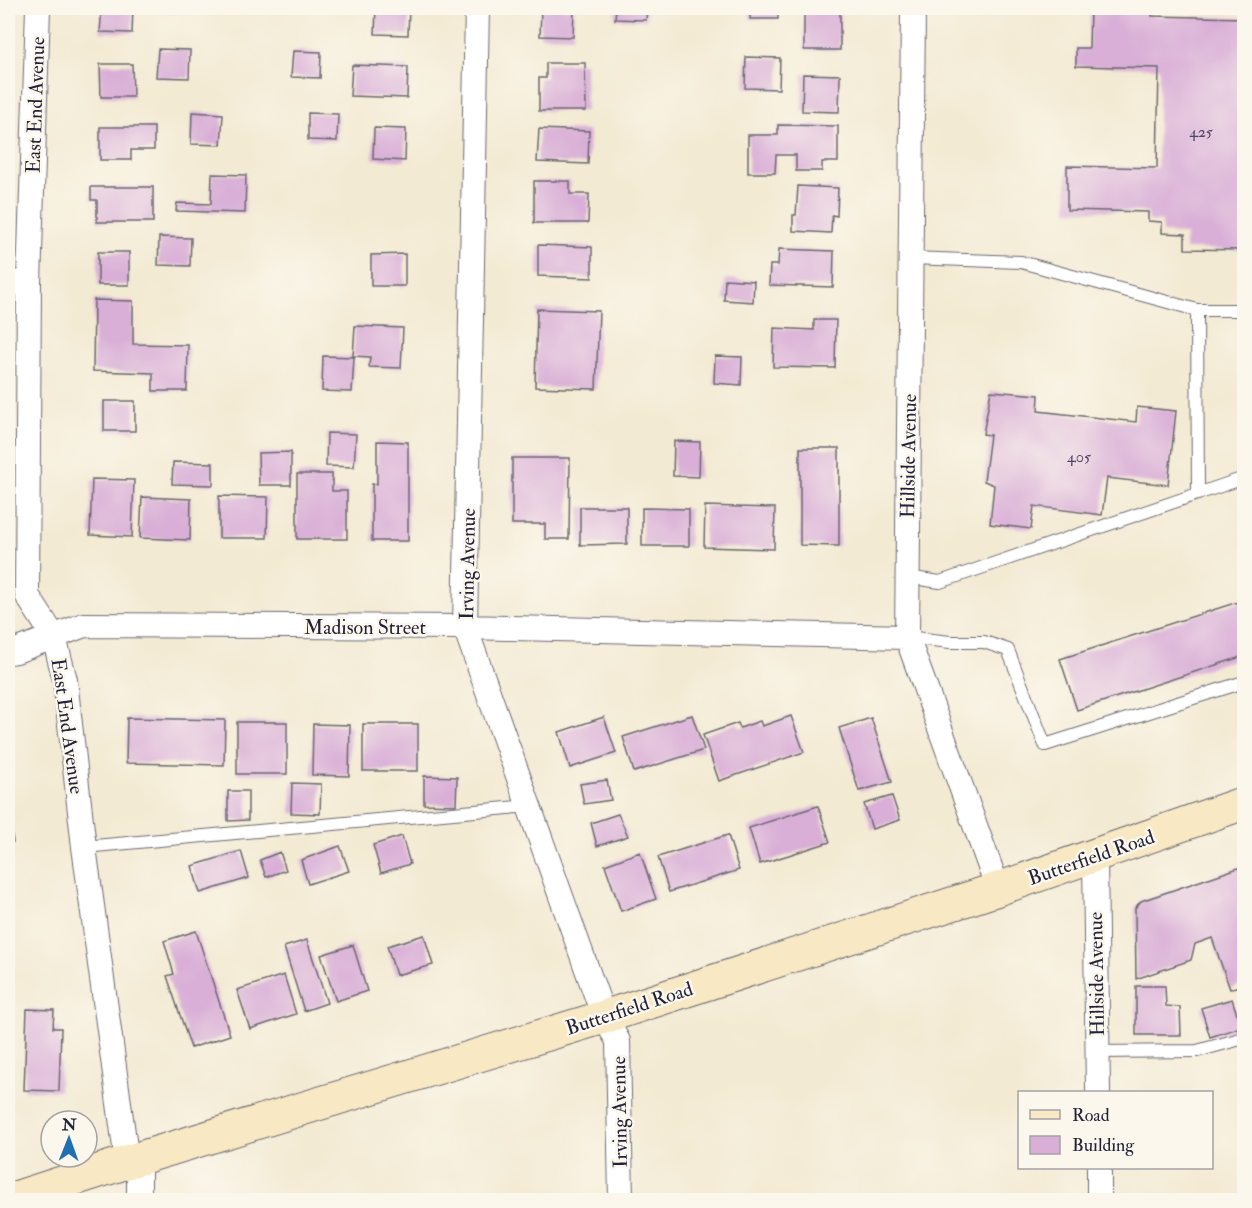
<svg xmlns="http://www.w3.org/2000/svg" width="1252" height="1208" viewBox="0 0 1252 1208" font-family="'IM FELL Double Pica',serif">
<rect width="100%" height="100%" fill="#fbf7ec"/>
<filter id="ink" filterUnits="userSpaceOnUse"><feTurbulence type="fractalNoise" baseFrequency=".0167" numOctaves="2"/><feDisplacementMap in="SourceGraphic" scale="12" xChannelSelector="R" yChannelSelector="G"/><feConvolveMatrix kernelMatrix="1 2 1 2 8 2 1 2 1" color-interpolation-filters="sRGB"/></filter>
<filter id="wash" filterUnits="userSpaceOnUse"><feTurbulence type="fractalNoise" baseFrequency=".008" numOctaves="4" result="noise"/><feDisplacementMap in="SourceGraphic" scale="24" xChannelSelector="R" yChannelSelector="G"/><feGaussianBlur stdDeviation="1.35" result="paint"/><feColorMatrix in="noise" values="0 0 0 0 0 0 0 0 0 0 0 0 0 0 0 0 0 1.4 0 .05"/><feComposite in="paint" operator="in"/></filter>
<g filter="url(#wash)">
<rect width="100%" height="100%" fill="#f3ead3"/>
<g id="blocks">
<path fill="#d9afd7" d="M102,8H133L132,33L100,32Z
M161,8H194V13L161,12Z
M376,8H409L408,35L375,34Z
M541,8H574L573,37L540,36Z
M616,8H647L646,20L615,19Z
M750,8H778V19H750Z
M1090,8H1153L1152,16L1244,18V49H1242L1241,96H1244V250L1185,249V234L1162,233V222L1148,221V212L1067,210V166L1157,168L1159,68L1076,66V48H1089Z
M804,12H840V50H804Z
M158,49L190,50L189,78L156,77Z
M293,51L321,52L320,78L291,77Z
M746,57L780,58L779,89L745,88Z
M546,63H585L586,111H539V78H546Z
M100,64H132L133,97H101Z
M352,65L408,67L407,98L350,96Z
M803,74L840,75L839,112L802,111Z
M192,112L223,114L221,145L191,144Z
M308,113L338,114L337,141L308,140Z
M778,125L838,126V162H822V171H796V155H776L775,173H748V135H778Z
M100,127H154V150H131V160H100Z
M374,128L406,129L405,161L373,159Z
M539,129L589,131L588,164L537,162Z
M212,174L246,175L245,213L176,211L177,203L211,204Z
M534,181H570V194H589L588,223H534Z
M798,186L838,188L837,216L832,215L831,233L793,231V215H796Z
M91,187H153V222H97V200H91Z
M159,237L191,238L190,266L158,265Z
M538,245L592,247V278L538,276Z
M779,249L834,251L833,287L769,285L770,265H778Z
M98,252H129V285H98Z
M405,254V286H371V255Z
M725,279L754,281L753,302L724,300Z
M94,300L133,301V344L188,345L187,391H153V373L93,371Z
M537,309L599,311L596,389L535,387Z
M814,320H836L835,368L773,367L774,328L814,330Z
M355,326L403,328L401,368L369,367L370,357L353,356Z
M323,356L354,357L352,392L322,391Z
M715,356L742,357L741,385L714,383Z
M991,391L1039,395L1038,411L1136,422L1137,407L1176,411L1168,485L1107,478L1102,515L1034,506L1031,529L990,524L994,485L984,481L990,435L983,434Z
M104,401H135V431H104Z
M327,433L356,434L354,467L326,466Z
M377,441L408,442V541H372V484H377Z
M674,441L700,442L699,477L673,476Z
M800,448H839V546L800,545Z
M291,452V485H259L258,453Z
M512,458H570L569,539H545V524H512Z
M173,462L213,463V485L172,484Z
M297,474H332V491H347V539H297Z
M92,479L134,480L132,537L90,535Z
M219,496L268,497L267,538H219Z
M142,497L191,499L190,540L140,538Z
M705,506L775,508L774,549L704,547Z
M580,507H627V544L580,545Z
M642,508L689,509V546H642Z
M1244,600V656L1077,710L1060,659Z
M692,715L704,750L634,772L623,737Z
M791,716L804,752L719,781L703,735L738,723L740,728L760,721L762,726Z
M604,717L616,753L570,768L559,732Z
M127,718L225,720L224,765L126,763Z
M871,718L892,782L859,791L839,728Z
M237,722H287V774H237Z
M313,724L350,725L349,776L312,775Z
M363,724H418V771H363Z
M424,776L457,777L456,805L424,804Z
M607,780L611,800L584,804L580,784Z
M292,783L321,784L320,814L291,813Z
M228,791H248V820L228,821Z
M892,796L900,820L872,829L864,804Z
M818,806L830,842L760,864L749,828Z
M8,812H9L13,842H8Z
M618,814L628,836L597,846L591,823Z
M728,835L739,870L669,892L658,857Z
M402,836L410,864L381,873L373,845Z
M340,846L349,871L308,884L301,860Z
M241,851L249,878L200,893L192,866Z
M280,852L286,870L266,877L260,860Z
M640,852L656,899L621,911L605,865Z
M1244,866V984L1230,989L1212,938L1195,944L1191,960L1136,979L1135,908L1141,901Z
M196,931L230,1035L191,1048L167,976L174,974L164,941Z
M424,935L433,965L396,975L387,946Z
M307,940L327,1003L304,1011L284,947Z
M353,945L367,991L336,1001L321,955Z
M284,975L296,1014L250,1029L237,990Z
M1136,986H1165L1166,1006L1180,1007L1181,1035H1136Z
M1232,999L1241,1027L1210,1037L1201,1008Z
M27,1009L54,1010L53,1028H61L59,1091L24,1090Z"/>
</g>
</g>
<g filter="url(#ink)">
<use href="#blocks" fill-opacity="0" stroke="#6b6870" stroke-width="1.5"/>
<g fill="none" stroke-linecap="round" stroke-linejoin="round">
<g stroke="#6b6870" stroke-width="14">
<path id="lane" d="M910,258L1021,262L1197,310H1244
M1197,310L1198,494
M907,577L940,582L1244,478
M907,637L950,642H984L1008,650L1045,745L1244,682
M84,847L529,806
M1097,1052L1197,1051L1244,1038"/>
</g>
<g stroke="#6b6870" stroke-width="26">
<path id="street" d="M38,8L29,283L27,595L54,637L65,680L84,847L127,1162
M477,8L465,627L604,1017L618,1041L621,1200
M913,8L907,637L998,889
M8,282L29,283
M8,652L16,651L84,625L465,627L907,637
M1095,856L1098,1092
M139,1159V1200
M1099,1168V1200"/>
</g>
<g stroke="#6b6870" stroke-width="35">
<path id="secondary" d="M9,1200L127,1162L604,1017L998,889L1244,803"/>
</g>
<use href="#lane" stroke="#fff" stroke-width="12"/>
<use href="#street" stroke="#fff" stroke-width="24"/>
<use href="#secondary" stroke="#f8e8c3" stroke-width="33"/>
</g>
</g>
<g text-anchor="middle" stroke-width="5" stroke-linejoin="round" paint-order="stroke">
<g font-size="16" fill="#504562">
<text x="1201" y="137">425</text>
<text x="1079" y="462">405</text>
</g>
<g font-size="20" fill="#22223b" stroke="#fbf7ec">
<text transform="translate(35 105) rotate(-88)" y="7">East End Avenue</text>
<text transform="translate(908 456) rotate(-89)" y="7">Hillside Avenue</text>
<text transform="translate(467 564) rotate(-89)" y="7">Irving Avenue</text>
<text x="365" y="634">Madison Street</text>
<text transform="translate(68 726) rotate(82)" y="7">East End Avenue</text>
<text transform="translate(1091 857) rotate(-19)" y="7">Butterfield Road</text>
<text transform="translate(1096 974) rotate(-91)" y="7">Hillside Avenue</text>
<text transform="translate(629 1008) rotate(-18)" y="7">Butterfield Road</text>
<text transform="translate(619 1112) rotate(-91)" y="7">Irving Avenue</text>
</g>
</g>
<rect width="1252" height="1208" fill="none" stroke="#fbf7ec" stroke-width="30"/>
<rect x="1018" y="1091" width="195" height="78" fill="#fbf7ec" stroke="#a4a2a5" stroke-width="1.5"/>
<rect x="1030" y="1110" width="30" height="9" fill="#f8e8c3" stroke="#a4a2a5" stroke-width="1.5"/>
<text x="1072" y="1121" font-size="18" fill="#22223b">Road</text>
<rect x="1030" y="1136" width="30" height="18" fill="#d9afd7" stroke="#a4a2a5" stroke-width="1.5"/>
<text x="1072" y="1151" font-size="18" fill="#22223b">Building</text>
<g transform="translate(69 1139) rotate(1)"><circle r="28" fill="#fbf7ec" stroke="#a4a2a5" stroke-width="1.5"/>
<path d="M0-4.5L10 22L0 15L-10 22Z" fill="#1f6fb2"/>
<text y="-9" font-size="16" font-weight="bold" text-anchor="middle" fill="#22223b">N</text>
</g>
</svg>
